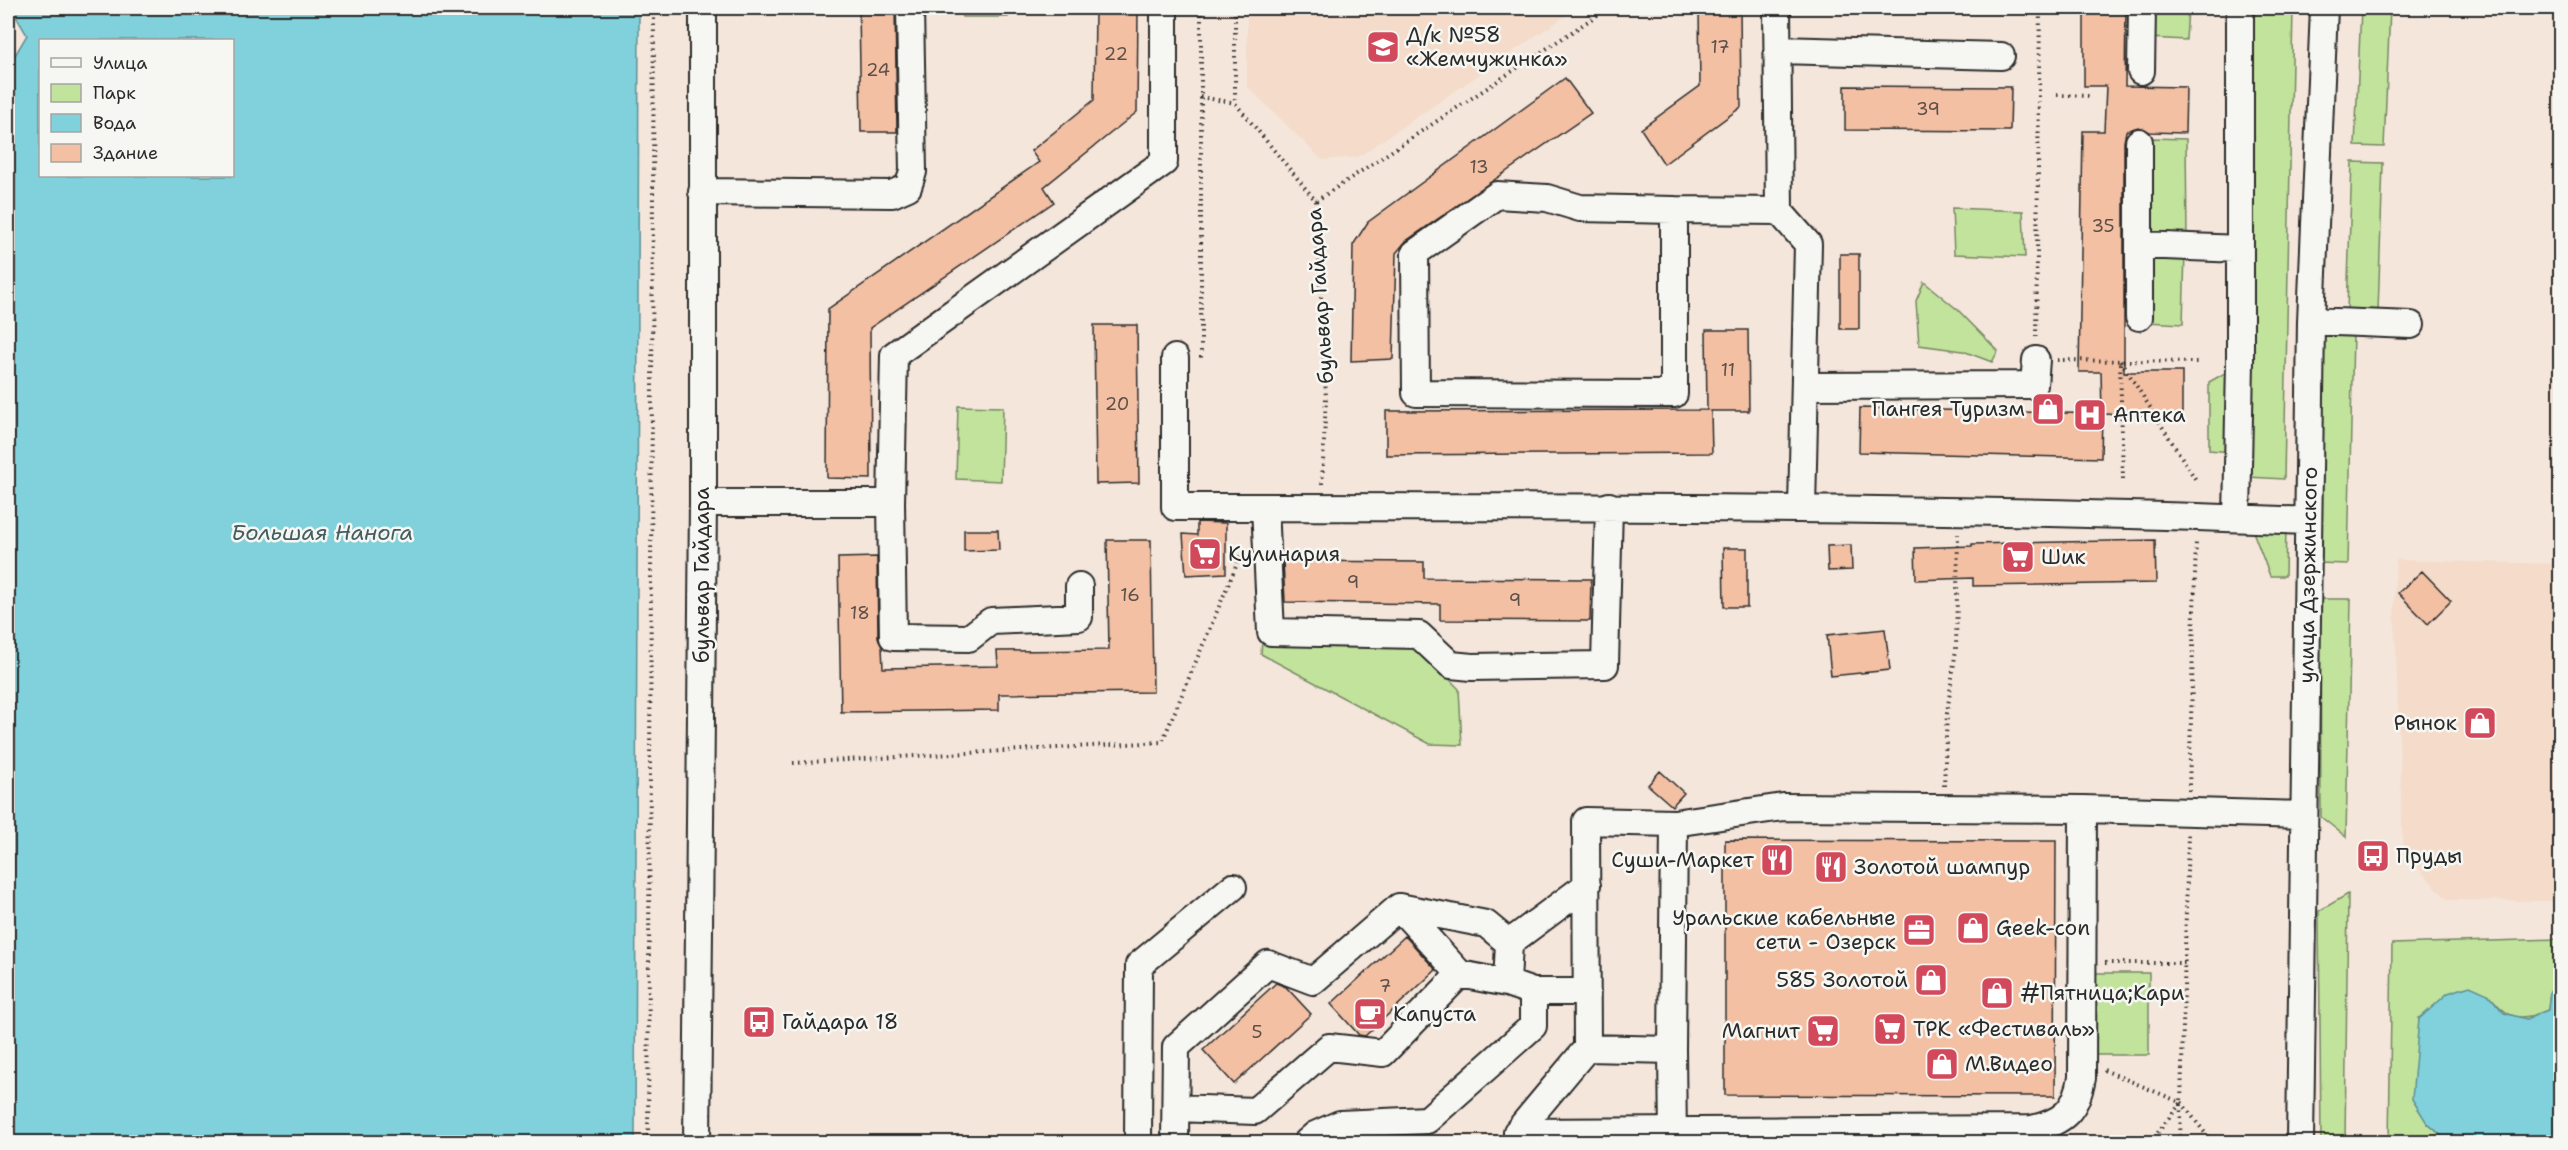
<svg xmlns="http://www.w3.org/2000/svg" width="2568" height="1150" viewBox="0 0 2568 1150" font-family="'Shantell Sans',sans-serif">
<rect width="100%" height="100%" fill="#f5e6db"/>
<filter id="ink" filterUnits="userSpaceOnUse"><feTurbulence type="fractalNoise" baseFrequency=".0167" numOctaves="2"/><feDisplacementMap in="SourceGraphic" scale="12" xChannelSelector="R" yChannelSelector="G"/><feConvolveMatrix kernelMatrix="1 2 1 2 8 2 1 2 1" color-interpolation-filters="sRGB"/></filter>
<g filter="url(#ink)">
<path fill="#f4dbca" d="M1247,8H1577L1358,157L1322,160L1247,86Z
M2396,560L2560,564V901L2448,900L2403,852L2394,595Z"/>
<path fill="#c2e39c" stroke="#768764" stroke-width="1.5" d="M962,8H1008V17H962Z
M2151,8H2188L2186,40L2149,38Z
M2252,8H2293L2284,479L2248,477Z
M2361,8H2390L2384,147L2355,146Z
M2150,138L2186,139L2187,240L2149,239Z
M2352,162L2383,163L2378,312L2347,311Z
M1952,208L2023,211L2025,257L1954,254Z
M2149,250L2185,251L2183,324L2147,322Z
M1924,282L1958,310L1998,351L1992,362L1963,351L1919,345L1916,301Z
M2323,331L2353,332L2348,564L2318,563Z
M2232,369L2230,452L2209,450V382Z
M958,406L1003,407L1001,481L956,479Z
M2286,526L2285,576H2270L2252,529Z
M2320,599H2351L2346,837L2321,817Z
M1262,641L1413,642L1459,689L1462,745L1430,744L1261,654Z
M2348,894L2345,1142H2321L2319,911Z
M2560,939V980L2550,991L2548,1010C2517,1023 2509,1019 2488,994L2419,1018L2418,1045L2427,1123L2449,1142H2389L2392,944Z
M2090,973H2149V1055H2090Z"/>
<path fill="#80d1db" stroke="#5e8f95" stroke-width="1.5" fill-rule="evenodd" d="M11,8H639L635,1142H8V67L27,35ZM40,40H232V176H40Z
M2560,980V1142L2532,1140L2523,1142H2449L2427,1123L2412,1099L2419,1019L2448,993L2470,986L2488,994L2504,1013L2526,1019L2548,1010L2550,991Z"/>
<path fill="#f3c0a4" stroke="#2b2b2b" stroke-width="1.5" d="M859,8H895L897,132H861Z
M1095,8H1138L1137,112L1044,187L1054,202L870,328L871,479L827,478L828,309L1039,162L1031,151L1094,100Z
M1699,8H1740L1741,107L1664,164L1641,129L1700,86Z
M2084,8H2126L2125,86L2186,87L2185,133L2150,132L2138,127L2126,131L2124,142V372H2182V416L2102,414L2101,372H2079L2083,131H2104L2106,86H2084Z
M1565,78L1591,113L1406,241L1396,253L1393,359L1351,361L1353,245L1368,222Z
M1845,86L2011,87L2010,131L1845,130Z
M1840,254H1859V329H1840Z
M1094,325H1137L1139,483L1096,484Z
M1706,330H1748L1749,411H1711L1712,453L1386,455V411L1707,410Z
M1860,408L2102,414L2101,458L1859,452Z
M1197,522L1226,523V573L1186,575L1183,534L1197,535Z
M964,530H998L999,550L964,551Z
M1107,540H1151L1153,692L999,694V710L841,712L838,558L877,557L878,637L882,647L883,668L998,666L997,651L1109,650Z
M2155,540L2156,583L1973,586V578L1916,580L1915,548L1972,546V544Z
M1851,545L1852,570L1828,571L1827,546Z
M1723,548H1747V607H1724Z
M1283,561L1424,562V578L1591,579L1590,621L1440,620V604L1285,602Z
M2422,571L2451,601L2428,624L2398,593Z
M1885,629L1890,670L1831,676L1827,635Z
M1660,771L1684,793L1672,806L1648,785Z
M1725,840L2056,841L2055,1096L1725,1095Z
M1405,936L1436,970L1365,1036L1359,1035L1331,1004Z
M1276,983L1286,987L1311,1014L1234,1084L1203,1050Z"/>
<g fill="none" stroke-linecap="round" stroke-linejoin="round">
<g stroke="#2b2b2b" stroke-width="30">
<path id="minor" d="M1777,8L1779,211L1808,244L1802,508
M1778,50L2001,56
M2141,71L2142,8
M702,192L892,194L908,187L913,172L910,8
M1674,210L1580,208L1547,198L1497,195L1415,253L1416,393L1674,394V210L1779,211
M2140,245L2240,249
M2139,317V142
M2311,321L2411,325
M1175,358V507C1553,507 1931,506 2308,521
M1805,386L2034,385L2036,360
M703,503H891L894,355L1164,162V8
M891,503L893,637L969,638L991,621L1079,617V586
M1265,507L1271,632L1419,635L1451,665L1472,667L1605,665L1609,506
M2237,518L2240,362V8
M2083,809L2304,815
M1399,907L1460,974
M1507,983L1509,943L1587,885
M1533,992H1587
M1587,1048L1672,1050L1674,823
M1672,1050L1673,1142
M1176,1108L1255,1111L1329,1047L1383,1053L1460,974L1507,983L1533,992V1026L1427,1120L1340,1124L1315,1135L1307,1142
M1517,1132L2032,1129C2064,1122 2076,1110 2082,1078L2083,809L1783,807L1674,823L1586,821L1587,1048L1517,1132V1142
M697,1142L703,503V8
M1138,1142L1139,965L1233,887
M1175,1142L1176,1047L1268,964L1313,981L1399,907L1486,924L1509,943
M2300,1142L2311,321L2324,8"/>
</g>
<path stroke="#2b2b2b" stroke-width="4" stroke-dasharray="1.5 4.5" stroke-linecap="butt" d="M1201,8V358
M1235,8V103L1316,201L1326,398L1322,484
M2057,95L2089,96
M1200,97L1235,103
M1316,201L1608,8
M2036,337L2040,8
M2057,360L2197,362
M2123,479L2120,360L2196,480
M793,763L1162,742L1242,552
M1944,786L1947,713L1956,649L1958,534
M2189,791L2196,540
M2105,963H2185
M2104,1070L2182,1103L2212,1142
M648,1142L654,8
M2150,1142L2181,1103
M2180,1142L2188,834"/>
<use href="#minor" stroke="#f6f6f2" stroke-width="26"/>
</g>
</g>
<defs>
<g id="school-square" transform="scale(1.725)"><rect x="-9" y="-9" width="18" height="18" rx="4" fill="#d1495b" stroke="#f6f6f2"/><path d="M0-5L7-2L0 1L-7-2ZM-4 1L0 2.5L4 1V4Q0 6-4 4Z" fill="#fff"/></g>
<g id="shop-square" transform="scale(1.725)"><rect x="-9" y="-9" width="18" height="18" rx="4" fill="#d1495b" stroke="#f6f6f2"/><path d="M-5-2.5h2.3a2.7 3.5 0 0 1 5.4 0H5L5.5 6h-11ZM-1.5-2.5h3a1.5 2.3 0 0 0-3 0Z" fill="#fff"/></g>
<g id="hospital-square" transform="scale(1.725)"><rect x="-9" y="-9" width="18" height="18" rx="4" fill="#d1495b" stroke="#f6f6f2"/><path d="M-5-5h3v3.5h4V-5h3V5h-3V1.5h-4V5h-3Z" fill="#fff"/></g>
<g id="supermarket-square" transform="scale(1.725)"><rect x="-9" y="-9" width="18" height="18" rx="4" fill="#d1495b" stroke="#f6f6f2"/><path d="M-6-5.5h2.5l.6 2H6L4.5 2H-2.5L-4.4-4H-6ZM-1.5 3.2a1.3 1.3 0 1 0 .1 0ZM3 3.2a1.3 1.3 0 1 0 .1 0Z" fill="#fff"/></g>
<g id="bus-square" transform="scale(1.725)"><rect x="-9" y="-9" width="18" height="18" rx="4" fill="#d1495b" stroke="#f6f6f2"/><path d="M-5-6H5V4H4V6H2V4H-2V6H-4V4H-5ZM-3.5-4V0h7V-4ZM-3.5 1.2v1.5H-2V1.2ZM2 1.2v1.5H3.5V1.2Z" fill="#fff"/></g>
<g id="restaurant-square" transform="scale(1.725)"><rect x="-9" y="-9" width="18" height="18" rx="4" fill="#d1495b" stroke="#f6f6f2"/><path d="M-5-6h1v4h1v-4h1v4h1v-4h1v5L-1.5 .5V6h-2V.5L-5-1ZM5-6V6H3V1.5H1.5Q1.5-4 5-6Z" fill="#fff"/></g>
<g id="office-square" transform="scale(1.725)"><rect x="-9" y="-9" width="18" height="18" rx="4" fill="#d1495b" stroke="#f6f6f2"/><path d="M-6-3h4V-5.5h4V-3h4V5H-6ZM-1-4.5V-3h2v-1.5ZM-6 0V1H6V0Z" fill="#fff"/></g>
<g id="cafe-square" transform="scale(1.725)"><rect x="-9" y="-9" width="18" height="18" rx="4" fill="#d1495b" stroke="#f6f6f2"/><path d="M-5.5-4.5H6V0H3Q3 3.5 0 3.5H-2.5Q-5.5 3.5-5.5 0ZM3-3.2v2h1.7v-2ZM-6 4.5H4V6H-6Z" fill="#fff"/></g>
</defs>
<g fill-rule="evenodd">
<use href="#school-square" x="1383" y="47"/>
<use href="#shop-square" x="2048" y="409"/>
<use href="#hospital-square" x="2090" y="415"/>
<use href="#supermarket-square" x="1205" y="554"/>
<use href="#supermarket-square" x="2018" y="557"/>
<use href="#shop-square" x="2480" y="723"/>
<use href="#bus-square" x="2373" y="856"/>
<use href="#restaurant-square" x="1777" y="860"/>
<use href="#restaurant-square" x="1831" y="867"/>
<use href="#shop-square" x="1973" y="928"/>
<use href="#office-square" x="1919" y="930"/>
<use href="#shop-square" x="1931" y="980"/>
<use href="#shop-square" x="1997" y="993"/>
<use href="#cafe-square" x="1370" y="1014"/>
<use href="#bus-square" x="759" y="1022"/>
<use href="#supermarket-square" x="1890" y="1029"/>
<use href="#supermarket-square" x="1823" y="1031"/>
<use href="#shop-square" x="1942" y="1064"/>
</g>
<g text-anchor="middle" stroke-width="5" stroke-linejoin="round" paint-order="stroke">
<g font-size="18" fill="#5d5049">
<text x="1720" y="53">17</text>
<text x="1116" y="60">22</text>
<text x="878" y="76">24</text>
<text x="1928" y="115">39</text>
<text x="1479" y="173">13</text>
<text x="2103" y="232">35</text>
<text x="1728" y="376">11</text>
<text x="1117" y="410">20</text>
<text x="1353" y="588">9</text>
<text x="1130" y="601">16</text>
<text x="1515" y="606">9</text>
<text x="860" y="619">18</text>
<text x="1385" y="992">7</text>
<text x="1257" y="1038">5</text>
</g>
<g font-size="21" fill="#2b2b2b" stroke="#f6f6f2" text-anchor="start">
<text x="1406" y="42">Д/к №58<tspan x="1406" dy="24">«Жемчужинка»</tspan></text>
<text x="2025" y="416" text-anchor="end">Пангея Туризм</text>
<text x="2113" y="422">Аптека</text>
<text x="1228" y="561">Кулинария</text>
<text x="2041" y="564">Шик</text>
<text x="2457" y="730" text-anchor="end">Рынок</text>
<text x="2396" y="863">Пруды</text>
<text x="1754" y="867" text-anchor="end">Суши-Маркет</text>
<text x="1854" y="874">Золотой шампур</text>
<text x="1896" y="925" text-anchor="end">Уральские кабельные<tspan x="1896" dy="24">сети - Озерск</tspan></text>
<text x="1996" y="935">Geek-con</text>
<text x="1908" y="987" text-anchor="end">585 Золотой</text>
<text x="2020" y="1000">#Пятница;Кари</text>
<text x="1393" y="1021">Капуста</text>
<text x="782" y="1029">Гайдара 18</text>
<text x="1913" y="1036">ТРК «Фестиваль»</text>
<text x="1800" y="1038" text-anchor="end">Магнит</text>
<text x="1965" y="1071">М.Видео</text>
</g>
<g font-size="21" fill="#2b2b2b" stroke="#f6f6f2">
<text transform="translate(1320 296) rotate(-94)" y="7">бульвар Гайдара</text>
<text transform="translate(702 575) rotate(-90)" y="7">бульвар Гайдара</text>
<text transform="translate(2308 575) rotate(-89)" y="7">улица Дзержинского</text>
</g>
<g font-size="22" font-style="italic" fill="#445d60" stroke="#f6f6f2">
<text x="322" y="540">Большая Нанога</text>
</g>
</g>
<rect width="2568" height="1150" fill="none" stroke="#f6f6f2" stroke-width="30"/>
<rect x="15" y="15" width="2538" height="1120" fill="none" stroke="#2b2b2b" stroke-width="2" filter="url(#ink)"/>
<rect x="39" y="39" width="195" height="138" fill="#f6f6f2" stroke="#a5a5a2" stroke-width="1.5"/>
<rect x="51" y="58" width="30" height="9" fill="#f6f6f2" stroke="#a5a5a2" stroke-width="1.5"/>
<text x="93" y="69" font-size="18" fill="#2b2b2b">Улица</text>
<rect x="51" y="84" width="30" height="18" fill="#c2e39c" stroke="#a5a5a2" stroke-width="1.5"/>
<text x="93" y="99" font-size="18" fill="#2b2b2b">Парк</text>
<rect x="51" y="114" width="30" height="18" fill="#80d1db" stroke="#a5a5a2" stroke-width="1.5"/>
<text x="93" y="129" font-size="18" fill="#2b2b2b">Вода</text>
<rect x="51" y="144" width="30" height="18" fill="#f3c0a4" stroke="#a5a5a2" stroke-width="1.5"/>
<text x="93" y="159" font-size="18" fill="#2b2b2b">Здание</text>
</svg>
